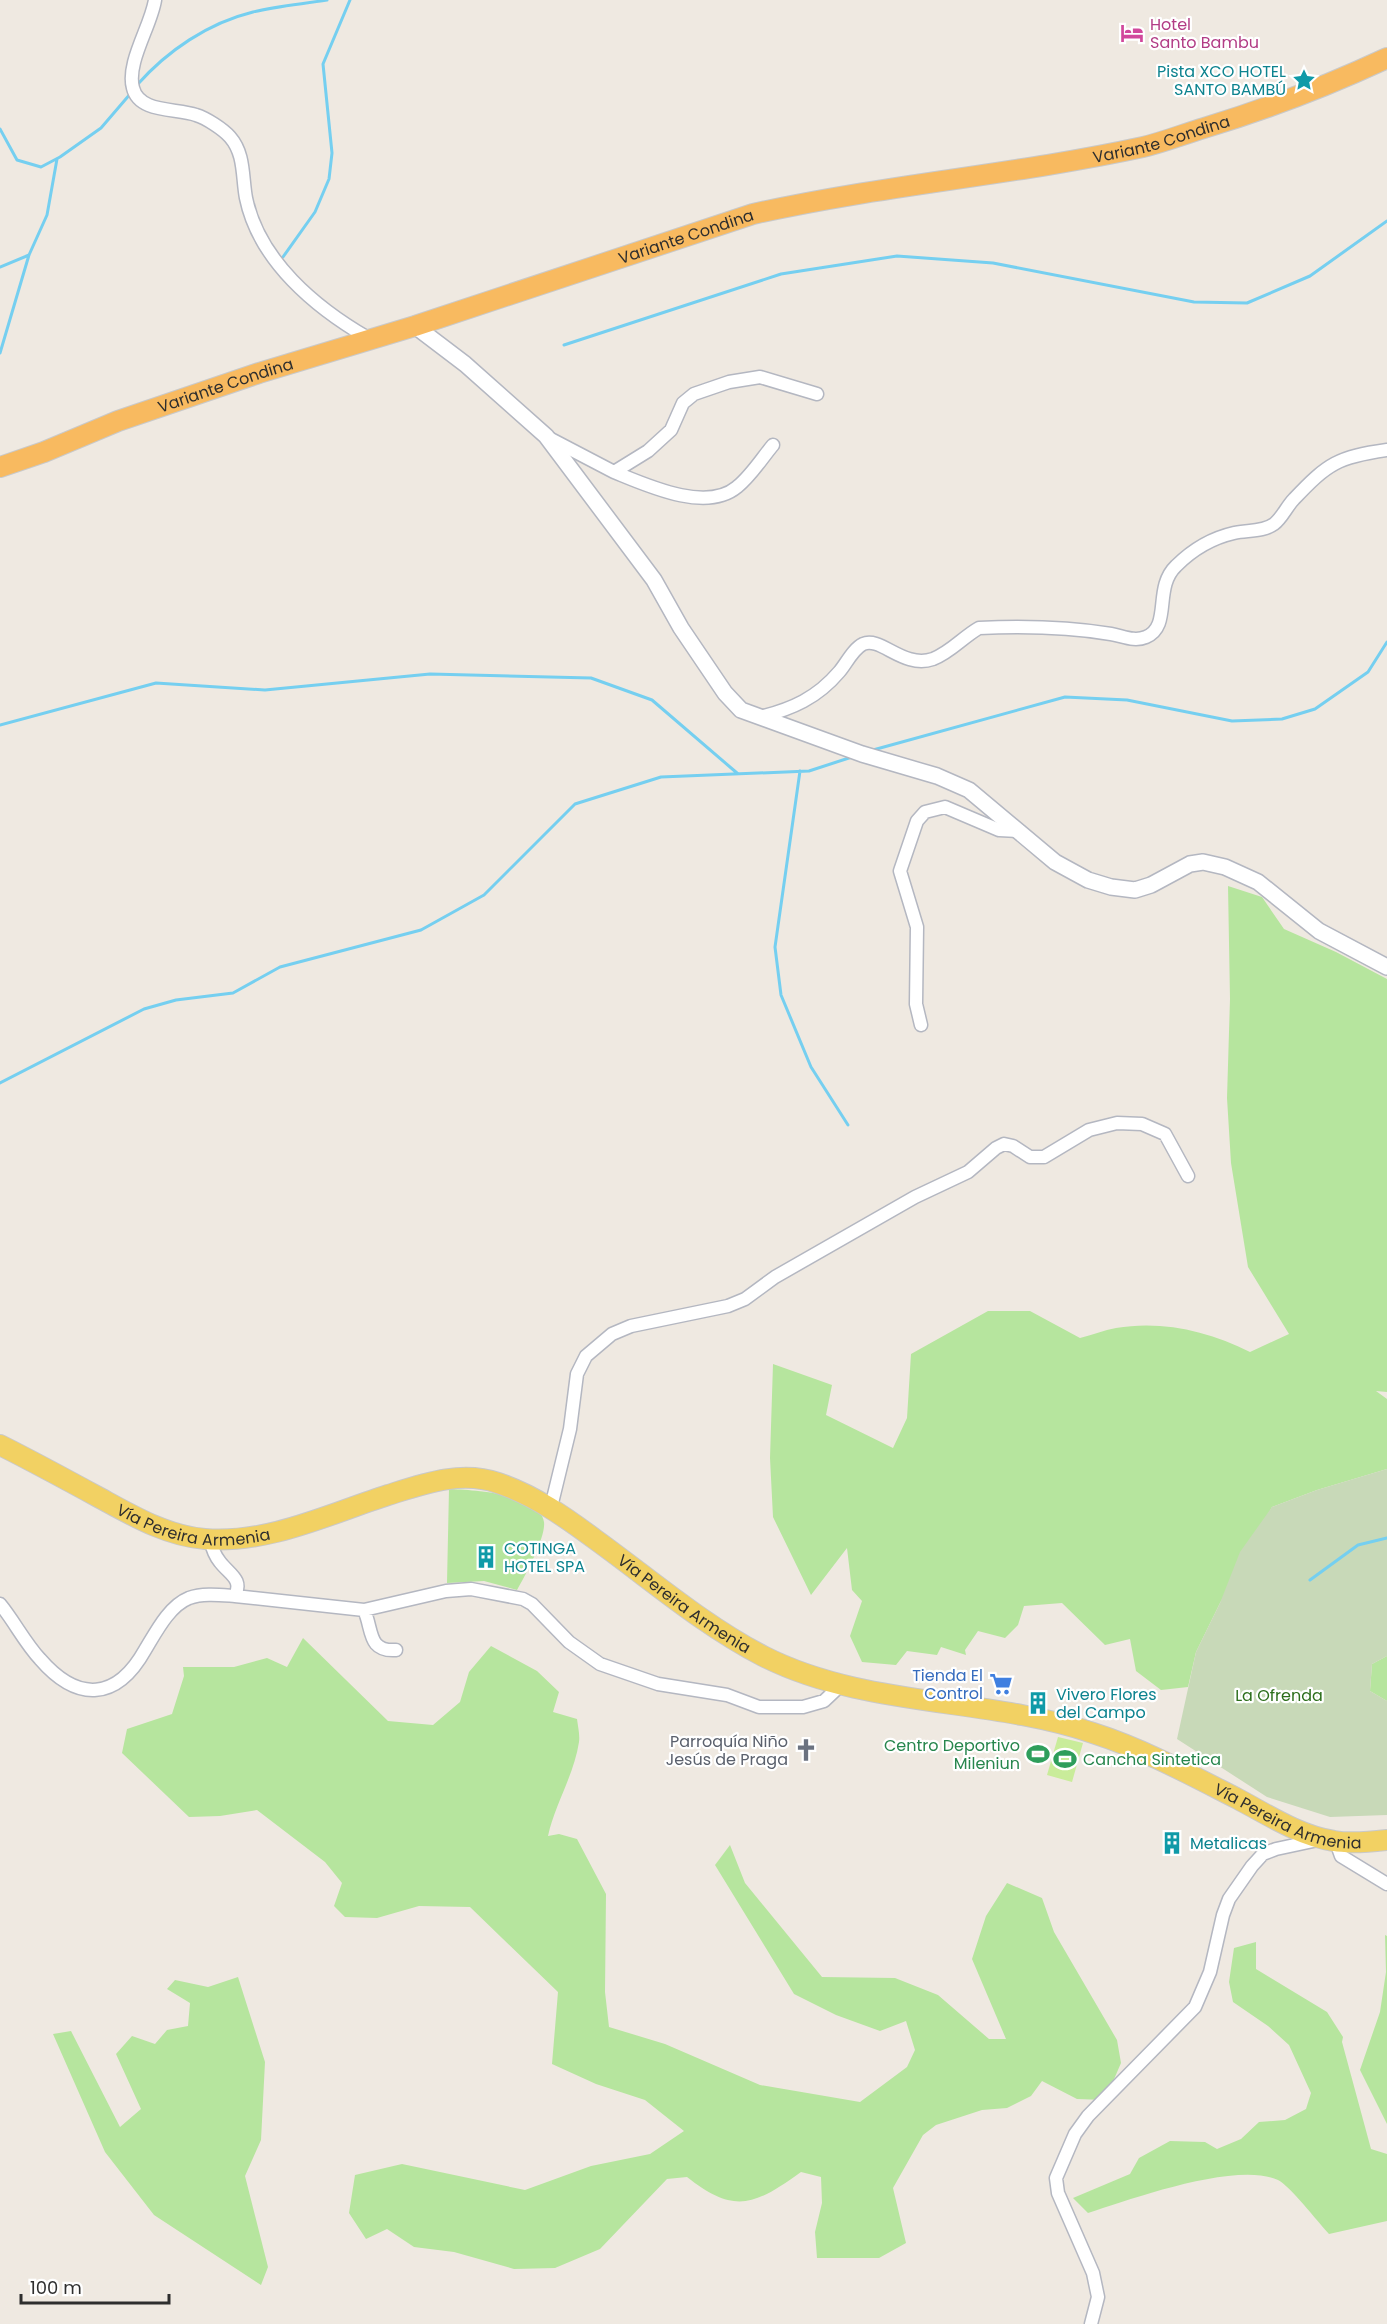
<svg xmlns="http://www.w3.org/2000/svg" width="1387" height="2324" viewBox="0 0 1387 2324" font-family="Poppins,sans-serif">
<rect width="100%" height="100%" fill="#efe9e1"/>
<path fill="#b6e59e" d="M1228,886L1262,897L1284,929L1336,952L1387,979V1392L1376,1391L1387,1399V1469L1317,1490L1272,1507L1220,1603L1196,1652L1188,1687L1161,1690L1136,1671L1130,1639L1105,1645L1062,1603L1024,1606L1018,1625L1005,1638L978,1631L965,1650L966,1655L941,1647L937,1655L907,1651L896,1665L862,1662L850,1636L862,1601L852,1590L847,1548L811,1595L773,1517L770,1458L773,1364L832,1385L826,1415L893,1448L907,1418L911,1354L988,1311H1030L1080,1338C1092,1335 1104,1330 1116,1328C1161,1320 1209,1331 1250,1352L1289,1334L1248,1267L1231,1163L1227,1098L1230,999Z
M449,1489C472,1490 540,1493 544,1522C546,1537 525,1576 517,1590L484,1581L447,1583Z
M303,1638L388,1721L433,1725L460,1702L469,1672L491,1646L537,1671L559,1692L553,1712L577,1719C578,1727 580,1735 579,1742C574,1775 555,1804 548,1836L559,1834L577,1839L606,1894L605,1992L609,2027L665,2044L760,2085L860,2102L907,2067L915,2050L906,2021L880,2031L836,2015L794,1994L715,1865L730,1845L745,1883L822,1977L895,1978L938,1995L989,2039H1006L972,1959L986,1916L1007,1883L1042,1898L1054,1932L1117,2040L1121,2063L1105,2100L1077,2099L1042,2081L1031,2096L1007,2108L982,2110L936,2125L923,2135L893,2188L906,2243L879,2258H817L815,2232L822,2203L821,2177L801,2172C755,2205 735,2215 687,2177L667,2179L600,2249L555,2268L514,2269L454,2252L414,2247L387,2229L366,2239L349,2213L355,2175L402,2164L525,2190L591,2166L650,2154L684,2131L645,2100L596,2084L552,2064L558,1992L470,1907L419,1906L377,1918L345,1917L334,1906L342,1883L325,1862L257,1810L220,1816L189,1817L122,1753L127,1729L172,1714L184,1676L183,1667H234L267,1658L287,1667Z
M1387,1656V1701L1370,1691L1372,1664Z
M1385,1935L1387,1936V2124L1360,2070L1380,2012L1386,1972Z
M1256,1942V1969L1327,2012L1343,2037L1342,2042L1371,2149L1387,2154V2221L1329,2234C1317,2221 1291,2187 1278,2180C1236,2161 1132,2199 1088,2213L1073,2198L1130,2174L1139,2158L1170,2141L1205,2142L1217,2149L1241,2139L1259,2122L1285,2120L1306,2109L1311,2093L1289,2045L1268,2026L1233,2002L1229,1982L1234,1948Z
M238,1977L265,2062L261,2140L245,2176L268,2267L261,2285L154,2215L105,2152L53,2034L71,2031L120,2127L141,2109L116,2054L132,2036L155,2044L167,2030L188,2026L190,2003L167,1989L175,1980L208,1987Z"/>
<path fill="#c8d9b8" d="M1387,1469V1656L1372,1664L1370,1691L1387,1701V1815L1330,1817L1267,1797L1177,1739L1196,1652L1220,1603L1240,1552L1272,1507L1317,1490Z"/>
<path fill="#c9ec9a" d="M1058,1737L1083,1743L1072,1782L1047,1775Z"/>
<g fill="none" stroke-linecap="round" stroke-linejoin="round">
<path stroke="#75cff0" stroke-width="3" d="M137,85C167,51 208,23 253,12C277,6 303,4 327,0
M0,129L17,160L41,167L60,157L101,128L131,93
M283,257L315,212L329,179L332,153L323,64L350,0
M0,267L29,255
M564,345L781,274L897,256L993,263L1194,302L1247,303L1310,276L1387,221
M0,353L29,255L47,215L57,159
M0,725L156,683L265,690L430,674L591,678L652,700L737,773
M873,750L1065,697L1127,700L1232,721L1282,719L1315,709L1368,672L1387,642
M800,771L775,947L781,995L811,1067L848,1125
M0,1083L144,1009L176,1000L233,993L280,967L421,930L484,895L575,804L661,777L809,771L852,757
M1310,1580L1358,1545L1387,1538"/>
<g stroke="#b4b7c1" stroke-width="15">
<path id="minor" d="M155,0C151,26 126,63 133,88C139,113 176,108 196,115C206,118 223,129 230,137C245,154 242,177 246,198C259,261 316,308 368,338
M547,437L614,472L648,451L671,430L683,403L694,394L729,382L760,377L817,394
M614,472C646,485 706,513 737,487C751,476 762,458 773,445
M760,717C792,709 817,698 839,672C846,664 853,649 863,644C881,636 903,669 933,659C951,652 963,637 979,628C1022,626 1068,627 1111,634C1123,636 1134,642 1146,637C1172,626 1153,588 1176,566C1192,550 1212,538 1234,533C1247,530 1263,532 1274,524C1282,518 1287,506 1294,499C1328,463 1338,457 1387,450
M921,1025L916,1004L917,927L900,871L917,821L925,812L945,807L999,830L1020,831
M551,1507L570,1429L577,1374L586,1356L612,1334L631,1326L728,1306L745,1299L775,1277L915,1197L968,1172L996,1148L1004,1144L1013,1146L1030,1157H1044L1089,1130L1117,1123L1142,1124L1165,1134L1188,1176
M210,1539C212,1548 214,1555 220,1562C230,1575 243,1579 235,1596
M0,1604C14,1621 25,1643 40,1659C78,1703 117,1700 145,1650C156,1632 169,1606 189,1598C203,1593 220,1595 235,1596L364,1610L446,1591L471,1589L523,1599L532,1604L569,1642L600,1664L658,1684L727,1695L759,1707H803L824,1701L842,1684
M364,1610C373,1629 367,1652 396,1650
M1336,1842L1341,1856L1387,1884
M1091,2324L1098,2297L1093,2273L1058,2193L1056,2178L1075,2134L1088,2116L1195,2007L1210,1972L1223,1915L1229,1899L1252,1866L1263,1854L1276,1849L1318,1840"/>
</g>
<g stroke="#b4b7c1" stroke-width="18">
<path id="tertiary" d="M415,326L465,364L546,436L654,580L681,628L725,693L741,710L862,754L937,776L969,790L1055,862L1088,880L1111,887L1135,890L1151,885L1190,864L1203,862L1225,867L1258,882L1319,931L1387,967"/>
</g>
<g stroke="#c9c9c9" stroke-width="22">
<g id="primary">
<path id="s1" d="M0,1445C34,1462 67,1480 100,1498C133,1516 167,1536 205,1539C268,1544 329,1514 388,1495C423,1484 461,1470 498,1483C534,1495 565,1517 596,1540C650,1579 703,1625 763,1656C865,1708 987,1697 1093,1733C1143,1749 1191,1775 1238,1799C1268,1815 1300,1836 1334,1841C1351,1844 1370,1842 1387,1840"/>
</g>
</g>
<g stroke="#c9c9c9" stroke-width="22">
<g id="trunk">
<path id="s2" d="M0,467L44,452L118,421L259,373L415,326L753,214C882,185 1014,175 1143,147C1164,142 1184,134 1204,128C1267,109 1327,86 1387,58"/>
</g>
</g>
<use href="#minor" stroke="#fff" stroke-width="12"/>
<use href="#tertiary" stroke="#fff" stroke-width="15"/>
<use href="#primary" stroke="#f2d163" stroke-width="20"/>
<use href="#trunk" stroke="#f8ba60" stroke-width="20"/>
</g>
<defs>
<g id="hotel-bare" transform="scale(1.8)"><path d="M-6-4.5h1.5V1H6V5H4.5V3h-9V5H-6ZM-4 0a1.8 1.8 0 1 1 3.6 0ZM.5 0V-2.5h3Q6-2.5 6 0Z" fill="#d1479c" stroke="#fff" stroke-width="2.5" paint-order="stroke"/></g>
<g id="sight-bare" transform="scale(1.8)"><path d="M0-6L1.8-2.2L6-1.7L2.9 1.2L3.7 5.4L0 3.3L-3.7 5.4L-2.9 1.2L-6-1.7L-1.8-2.2Z" fill="#0f9aa8" stroke="#fff" stroke-width="2.5" paint-order="stroke"/></g>
<g id="building-bare" transform="scale(1.8)"><path d="M-4-6H4V6H1V3H-1V6H-4ZM-2.5-4.3h1.7v1.8h-1.7ZM.8-4.3h1.7v1.8H.8ZM-2.5-1h1.7V.8h-1.7ZM.8-1h1.7V.8H.8Z" fill="#0f9aa8" stroke="#fff" stroke-width="2.5" paint-order="stroke"/></g>
<g id="supermarket-bare" transform="scale(1.8)"><path d="M-6-5.5h2.5l.6 2H6L4.5 2H-2.5L-4.4-4H-6ZM-1.5 3.2a1.3 1.3 0 1 0 .1 0ZM3 3.2a1.3 1.3 0 1 0 .1 0Z" fill="#3f7fe0" stroke="#fff" stroke-width="2.5" paint-order="stroke"/></g>
<g id="church-bare" transform="scale(1.8)"><path d="M-1.2-6h2.4v3.5h3.3v2.4h-3.3V6h-2.4V-.1h-3.3v-2.4h3.3Z" fill="#6b7280" stroke="#fff" stroke-width="2.5" paint-order="stroke"/></g>
<g id="stadium-bare" transform="scale(1.8)"><path d="M0-5a6.5 5 0 1 0 0 10a6.5 5 0 1 0 0-10ZM-3.5-1.8h7v3.6h-7Z" fill="#2e9e5b" stroke="#fff" stroke-width="2.5" paint-order="stroke"/></g>
</defs>
<g fill-rule="evenodd">
<use href="#hotel-bare" x="1132" y="33"/>
<use href="#sight-bare" x="1304" y="80"/>
<use href="#building-bare" x="486" y="1557"/>
<use href="#supermarket-bare" x="1001" y="1684"/>
<use href="#building-bare" x="1038" y="1703"/>
<use href="#church-bare" x="806" y="1750"/>
<use href="#stadium-bare" x="1038" y="1754"/>
<use href="#stadium-bare" x="1065" y="1759"/>
<use href="#building-bare" x="1172" y="1843"/>
</g>
<g text-anchor="middle" stroke-width="4.5" stroke-linejoin="round" paint-order="stroke">
<g font-size="16" fill="#b23c85" stroke="#fff" text-anchor="start">
<text x="1150" y="30">Hotel<tspan x="1150" dy="18">Santo Bambu</tspan></text>
</g>
<g font-size="16" fill="#0d838f" stroke="#fff" text-anchor="start">
<text x="1286" y="77" text-anchor="end">Pista XCO HOTEL<tspan x="1286" dy="18">SANTO BAMBÚ</tspan></text>
<text x="504" y="1554">COTINGA<tspan x="504" dy="18">HOTEL SPA</tspan></text>
<text x="1056" y="1700">Vivero Flores<tspan x="1056" dy="18">del Campo</tspan></text>
<text x="1190" y="1849">Metalicas</text>
</g>
<g font-size="16" fill="#2e2e2e" stroke="#fff">
<text dy="6" stroke="none"><textPath href="#s2" startOffset="1210">Variante Condina</textPath></text>
<text dy="6" stroke="none"><textPath href="#s2" startOffset="724">Variante Condina</textPath></text>
<text dy="6" stroke="none"><textPath href="#s2" startOffset="240">Variante Condina</textPath></text>
<text dy="6" stroke="none"><textPath href="#s1" startOffset="213">Vía Pereira Armenia</textPath></text>
<text dy="6" stroke="none"><textPath href="#s1" startOffset="752">Vía Pereira Armenia</textPath></text>
<text dy="6" stroke="none"><textPath href="#s1" startOffset="1400">Vía Pereira Armenia</textPath></text>
</g>
<g font-size="16" fill="#366cbe" stroke="#fff" text-anchor="end">
<text x="983" y="1681">Tienda El<tspan x="983" dy="18">Control</tspan></text>
</g>
<g font-size="16" fill="#2c6e1b" stroke="#fff">
<text x="1279" y="1701">La Ofrenda</text>
</g>
<g font-size="16" fill="#5b616d" stroke="#fff" text-anchor="end">
<text x="788" y="1747">Parroquía Niño<tspan x="788" dy="18">Jesús de Praga</tspan></text>
</g>
<g font-size="16" fill="#27864d" stroke="#fff" text-anchor="end">
<text x="1020" y="1751">Centro Deportivo<tspan x="1020" dy="18">Mileniun</tspan></text>
<text x="1083" y="1765" text-anchor="start">Cancha Sintetica</text>
</g>
</g>
<path d="M21 2294v9h148v-9" fill="none" stroke="#2e2e2e" stroke-width="3"/>
<text x="30" y="2294" font-size="18" fill="#2e2e2e" stroke="#ffffff" stroke-width="4.5" paint-order="stroke">100 m</text>
</svg>
